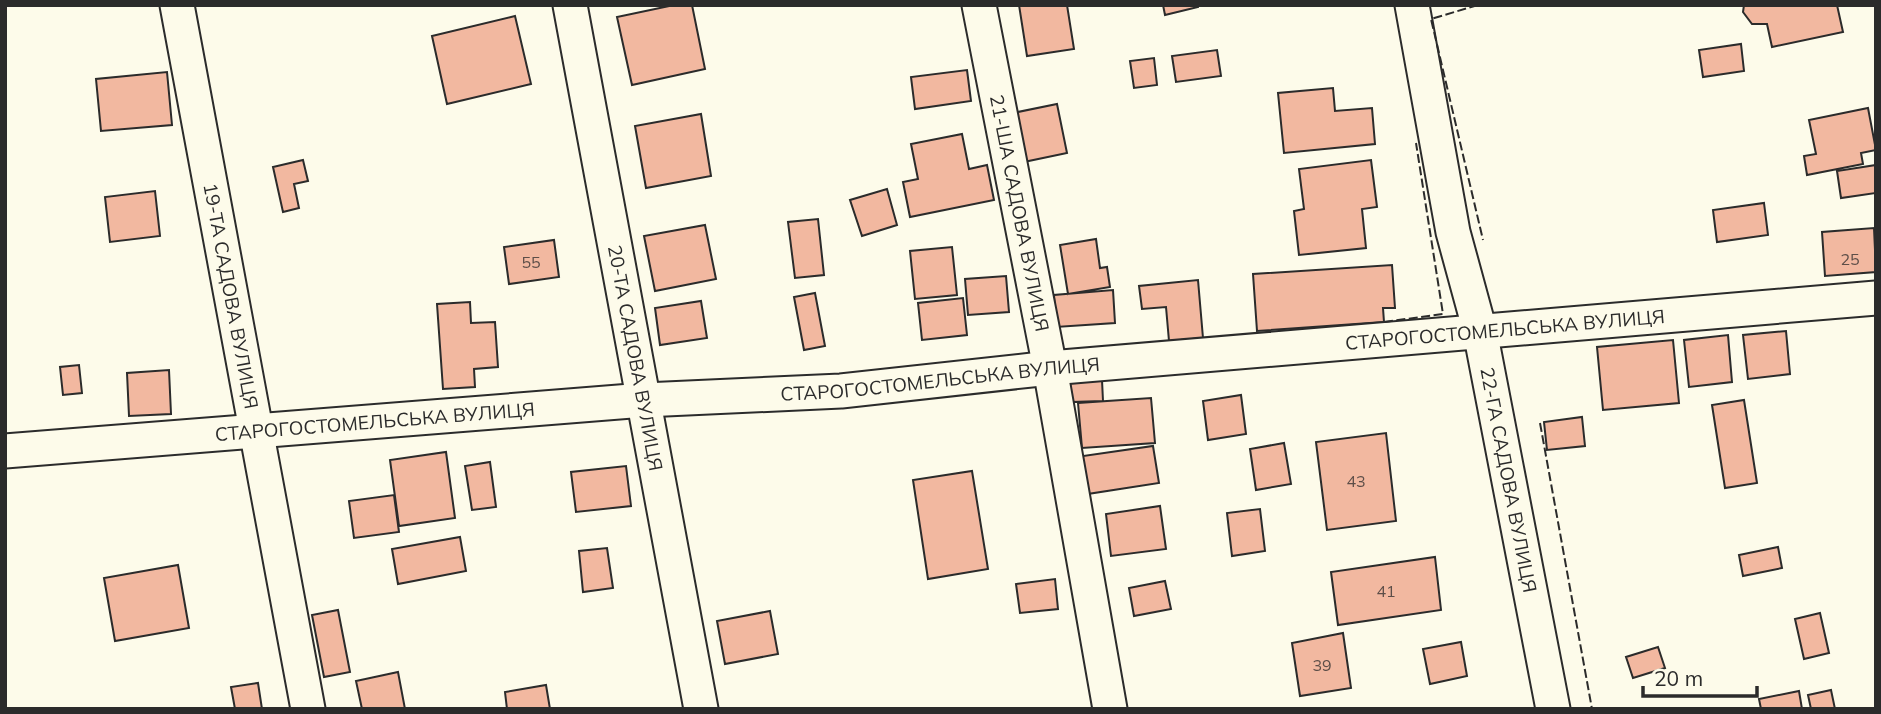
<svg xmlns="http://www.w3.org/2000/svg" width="1881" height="714" viewBox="0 0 1881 714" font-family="Mulish,sans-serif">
<rect width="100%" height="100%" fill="#fdfbea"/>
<path fill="#f2b8a0" stroke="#2b2b2b" stroke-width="2" d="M674,5H692L705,69L632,85L617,17Z
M1019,5H1067L1074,49L1027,56Z
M1163,5H1198V7L1165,15Z
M1744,5H1837L1843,32L1772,47L1767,24H1752L1743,12Z
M515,16L531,84L447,104L432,36Z
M1741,44L1744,71L1703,77L1699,50Z
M1217,50L1221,76L1176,82L1172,56Z
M1154,58L1157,85L1134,88L1130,61Z
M967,70L971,101L915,109L911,77Z
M167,72L172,125L101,131L96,79Z
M1333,88L1335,111L1372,108L1375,144L1284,153L1278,93Z
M1057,104L1067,153L1019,163L1008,114Z
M1868,108L1876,150L1861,153L1863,164L1807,175L1804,156L1816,154L1809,120Z
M701,114L711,176L646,188L635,126Z
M962,134L969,169L987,165L994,200L910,217L903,182L918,179L911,144Z
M303,160L308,181L294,184L299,208L283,212L273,167Z
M1371,160L1377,207L1362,209L1366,248L1299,255L1294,211L1304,209L1299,169Z
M1876,165V193L1841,198L1837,171Z
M887,189L897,225L862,236L850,200Z
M155,191L160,236L110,242L105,197Z
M1764,203L1768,235L1717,242L1713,210Z
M818,219L824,275L795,278L788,222Z
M705,225L716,279L655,291L644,236Z
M1874,228L1876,272L1825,276L1822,232Z
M1096,239L1100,268L1107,267L1110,287L1068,294L1060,245Z
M554,240L559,277L509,284L504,247Z
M952,247L957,295L915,299L910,251Z
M1392,265L1395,308H1383L1384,322L1257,331L1253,274Z
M1006,276L1009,312L968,315L965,279Z
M1198,280L1203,338L1169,341L1166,307L1142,309L1139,286Z
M1113,290L1115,323L1056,327L1054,295Z
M815,293L825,346L804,350L794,297Z
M963,298L967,335L922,340L918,303Z
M701,301L707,338L660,345L655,308Z
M470,302L471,323L495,322L498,367L474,369L475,387L443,389L437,304Z
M1786,331L1790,374L1748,379L1743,335Z
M1728,335L1732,382L1689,387L1684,340Z
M1673,340L1679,403L1603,410L1597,347Z
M79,365L82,393L63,395L60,367Z
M169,370L171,414L129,416L127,373Z
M1102,380L1103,401L1071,402L1070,381Z
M1241,395L1246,434L1208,440L1203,401Z
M1151,398L1155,443L1082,448L1078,403Z
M1744,400L1757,483L1725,488L1712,405Z
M1582,417L1585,446L1547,450L1544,422Z
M1386,433L1396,521L1327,530L1316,442Z
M1284,443L1291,484L1256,490L1250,449Z
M1153,446L1159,483L1081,495L1076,457Z
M446,452L455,518L399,526L390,460Z
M490,462L496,507L472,510L465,466Z
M626,466L631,506L576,512L571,472Z
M972,471L988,569L928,579L913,480Z
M394,495L399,532L354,538L349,501Z
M1160,506L1166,549L1111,556L1106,514Z
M1260,509L1265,551L1232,556L1227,513Z
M460,537L466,571L398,584L392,549Z
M1778,547L1782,568L1743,576L1739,555Z
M607,548L613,588L583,592L579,551Z
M1435,557L1441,610L1338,625L1331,572Z
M178,565L189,628L115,641L104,578Z
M1055,579L1058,609L1020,613L1016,584Z
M1165,581L1171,609L1134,616L1129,588Z
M338,610L350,672L324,677L312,615Z
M770,611L778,654L725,664L717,621Z
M1820,613L1829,653L1804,659L1795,619Z
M1343,633L1351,688L1300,696L1292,643Z
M1461,642L1467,676L1430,684L1423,649Z
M1658,647L1665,668L1633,678L1626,657Z
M398,672L405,709H362L356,681Z
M258,683L262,709H235L231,687Z
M546,685L550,709H507L505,692Z
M1831,690L1835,709H1811L1808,695Z
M1799,691L1802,709H1761L1759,699Z"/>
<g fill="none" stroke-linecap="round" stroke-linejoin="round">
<g stroke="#2b2b2b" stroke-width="37">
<g id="street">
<path id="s1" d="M177,5L308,709"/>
<path id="s2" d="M570,5L701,709"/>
<path id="s3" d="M979,5L1050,368L1110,709"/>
<path id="s4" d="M1412,5L1453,232L1480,331L1553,709"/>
<path id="s5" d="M5,451L644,400L841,391L1050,368L1876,298"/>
</g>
</g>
<use href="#street" stroke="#fdfbea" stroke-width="33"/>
<path stroke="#2b2b2b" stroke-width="2" stroke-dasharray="9 3.5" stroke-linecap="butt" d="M1478,5L1431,19L1483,240
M1384,322L1443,314L1416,143
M1540,423L1592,709"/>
</g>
<g text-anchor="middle" stroke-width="5" stroke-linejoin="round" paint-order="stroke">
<g font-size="16" fill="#5d4e48">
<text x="1850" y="265">25</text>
<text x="531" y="268">55</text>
<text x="1356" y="487">43</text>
<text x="1386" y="597">41</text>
<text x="1322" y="671">39</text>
</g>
<g font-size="19" fill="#2b2b2b" stroke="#fdfbea">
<text dy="7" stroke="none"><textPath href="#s3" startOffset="212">21-ША САДОВА ВУЛИЦЯ</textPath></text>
<text dy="7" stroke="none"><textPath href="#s1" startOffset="296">19-ТА САДОВА ВУЛИЦЯ</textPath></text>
<text dy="7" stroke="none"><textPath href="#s5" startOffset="1505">СТАРОГОСТОМЕЛЬСЬКА ВУЛИЦЯ</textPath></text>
<text dy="7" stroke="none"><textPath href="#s2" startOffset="359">20-ТА САДОВА ВУЛИЦЯ</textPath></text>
<text dy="7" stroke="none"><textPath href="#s5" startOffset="938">СТАРОГОСТОМЕЛЬСЬКА ВУЛИЦЯ</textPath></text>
<text dy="7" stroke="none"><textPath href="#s5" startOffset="371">СТАРОГОСТОМЕЛЬСЬКА ВУЛИЦЯ</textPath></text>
<text dy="7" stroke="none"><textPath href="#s4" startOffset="485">22-ГА САДОВА ВУЛИЦЯ</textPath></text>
</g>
</g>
<rect width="1881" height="714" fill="none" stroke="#2b2b2b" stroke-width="14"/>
<path d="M1643 686v10h114v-10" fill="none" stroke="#2b2b2b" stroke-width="3.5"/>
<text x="1654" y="686" font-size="21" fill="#2b2b2b" stroke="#fdfbea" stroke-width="5" paint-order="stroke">20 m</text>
</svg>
